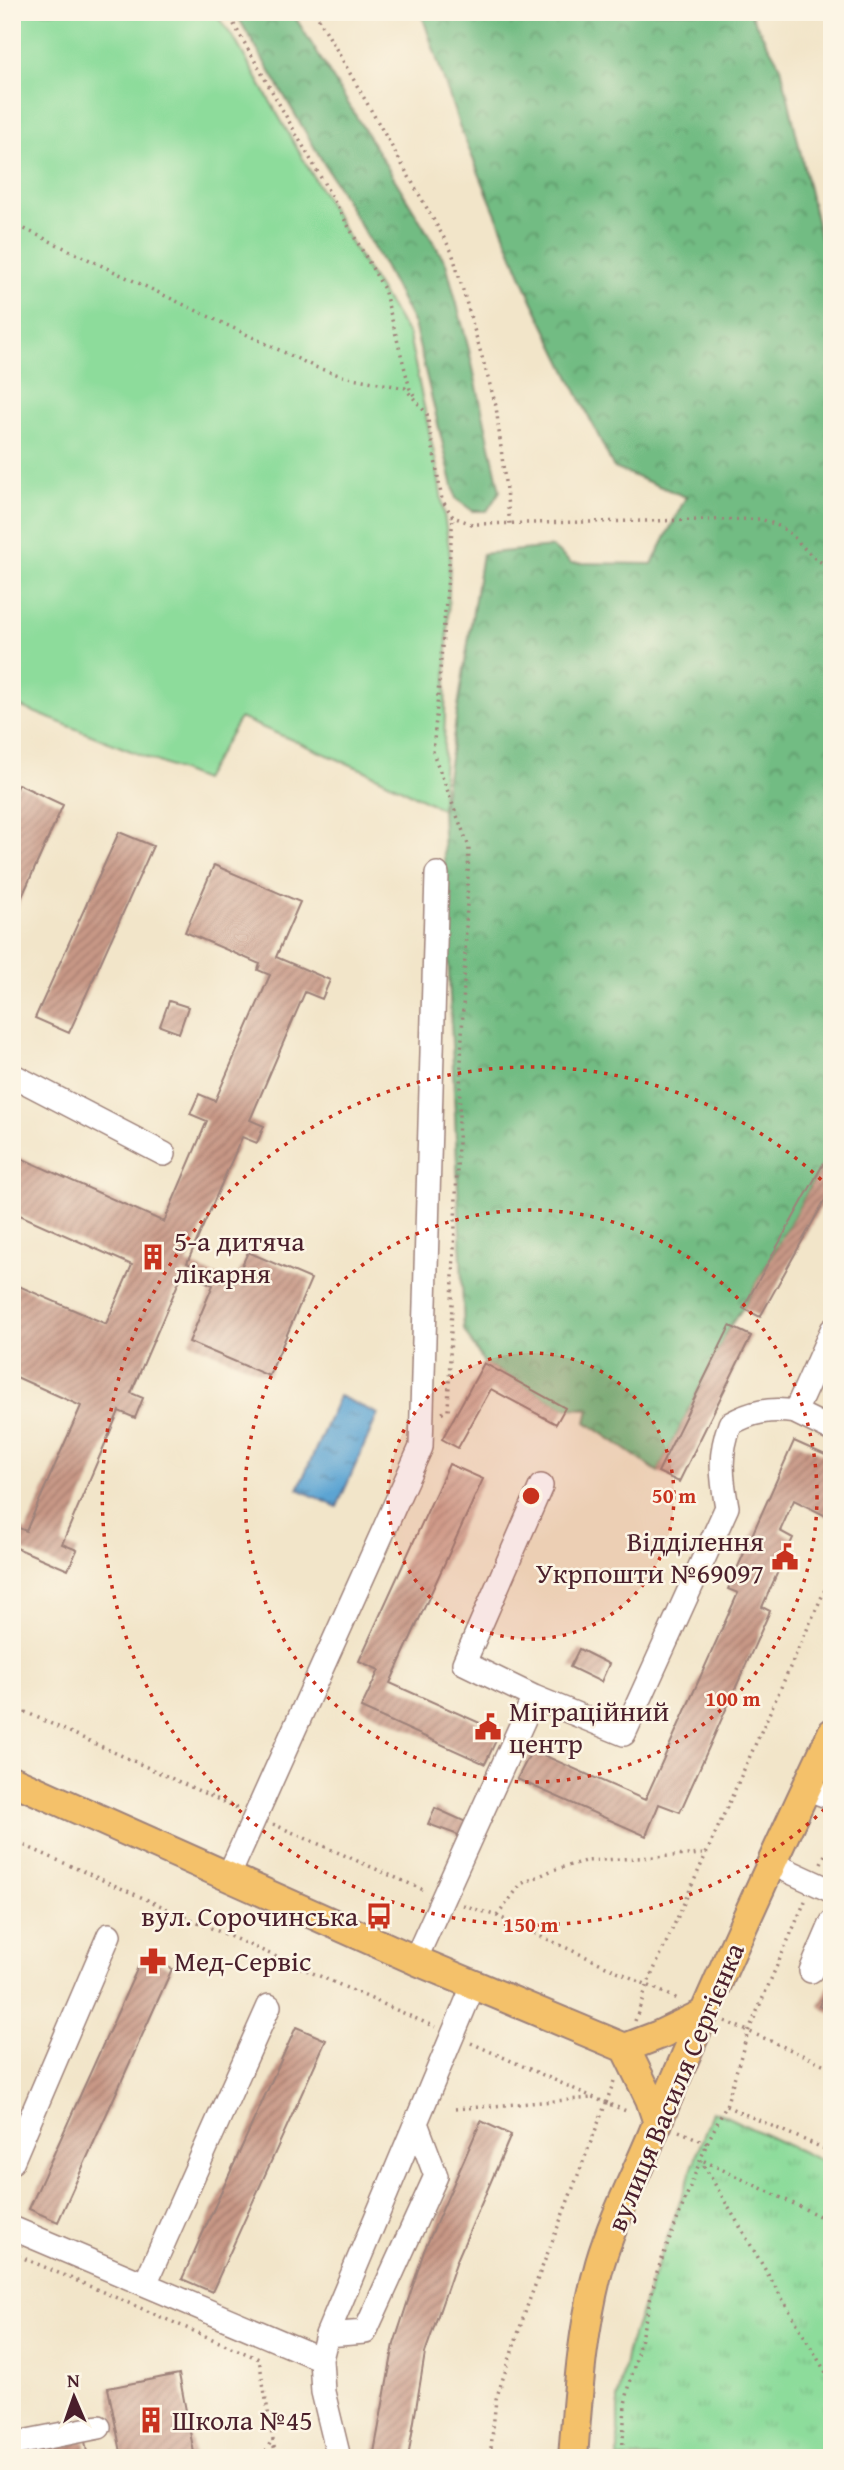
<svg xmlns="http://www.w3.org/2000/svg" width="844" height="2470" viewBox="0 0 844 2470" font-family="'Gentium Book Plus',serif">
<defs>
<pattern id="forest-crowns" width="20" height="18" patternUnits="userSpaceOnUse" patternTransform="scale(1.75)"><rect width="20" height="18" fill="#72bc83"/><path d="M2 6a3 3 0 1 1 6 0M12 15a3 3 0 1 1 6 0" fill="none" stroke="#60986b"/></pattern>
<pattern id="park-tufts" width="24" height="20" patternUnits="userSpaceOnUse" patternTransform="scale(1.75)"><rect width="24" height="20" fill="#8ddc9b"/><path d="M3 7l-1-3M5 7V3M7 7l1-3M15 17l-1-3M17 17v-4M19 17l1-3" fill="none" stroke="#7bbc86"/></pattern>
<pattern id="water-ripples" width="26" height="14" patternUnits="userSpaceOnUse" patternTransform="scale(1.75)"><rect width="26" height="14" fill="#5ca4d3"/><path d="M2 4q2-2 4 0t4 0M15 11q2-2 4 0t4 0" fill="none" stroke="#4e85ab"/></pattern>
<pattern id="building-hatch" width="6" height="6" patternUnits="userSpaceOnUse" patternTransform="scale(1.75)"><rect width="6" height="6" fill="#c89886"/><path d="M-1 1l2-2M0 6l6-6M5 7l2-2" fill="none" stroke="#a47b6e"/></pattern>
</defs>
<rect width="100%" height="100%" fill="#fcf5e5"/>
<filter id="ink" filterUnits="userSpaceOnUse"><feTurbulence type="fractalNoise" baseFrequency=".0143" numOctaves="2"/><feDisplacementMap in="SourceGraphic" scale="14" xChannelSelector="R" yChannelSelector="G"/><feConvolveMatrix kernelMatrix="1 2 1 2 8 2 1 2 1" color-interpolation-filters="sRGB"/></filter>
<filter id="wash" filterUnits="userSpaceOnUse"><feTurbulence type="fractalNoise" baseFrequency=".00686" numOctaves="4" result="noise"/><feDisplacementMap in="SourceGraphic" scale="28" xChannelSelector="R" yChannelSelector="G"/><feGaussianBlur stdDeviation="1.57" result="paint"/><feColorMatrix in="noise" values="0 0 0 0 0 0 0 0 0 0 0 0 0 0 0 0 0 1.4 0 .05"/><feComposite in="paint" operator="in"/></filter>
<g filter="url(#wash)">
<rect width="100%" height="100%" fill="#f2e5c9"/>
<path fill="#8ddc9b" stroke="#6c7e63" stroke-width="2" d="M12,12H214L235,40L361,260L409,336L437,468L450,554L442,809L368,772L240,718L203,780L19,706L12,708Z"/>
<path fill="url(#forest-crowns)" stroke="#5e6e57" stroke-width="2" d="M235,12H292L446,263L469,350L500,491L487,511H473L456,499L414,324L383,264Z
M421,12H749L781,67L828,272L832,370V1148L743,1308L730,1326L658,1472L586,1422L589,1409L565,1408L484,1363L464,1330L442,809L482,554L552,547L571,563L652,564L686,497L614,468L529,294L459,125Z"/>
<path fill="url(#park-tufts)" stroke="#6c7e63" stroke-width="2" d="M712,2112L721,2114L832,2166V2458H618V2400L627,2351Z"/>
<path fill="url(#water-ripples)" stroke="#53627f" stroke-width="2" d="M339,1396L378,1414L337,1507L298,1489Z"/>
<g id="blocks">
<path fill="url(#building-hatch)" d="M18,784L63,805L12,919V797Z
M119,832L153,846L69,1033L35,1018Z
M214,865L300,902L276,957L330,980L322,999L305,992L250,1120L264,1126L257,1143L242,1137L187,1263L234,1283L248,1252L311,1279L269,1376L189,1342L213,1285L183,1272L131,1393L143,1398L135,1418L119,1411L62,1544L77,1550L68,1570L12,1546V1525L26,1531L81,1406L12,1375V1283L106,1324L132,1265L20,1215L12,1232V1154L164,1222L207,1121L190,1114L199,1094L215,1101L270,975L258,970L260,964L185,932Z
M169,1001L188,1007L179,1033L160,1026Z
M832,1148V1187L760,1317L743,1308Z
M730,1326L751,1336L679,1482L658,1472Z
M484,1363L565,1408L556,1424L491,1389L458,1448L442,1439Z
M794,1441L832,1458V1515L830,1518L794,1500L780,1531L793,1538L762,1607L770,1611L680,1812L659,1804L646,1836L517,1779L532,1750L645,1800L738,1593L728,1589Z
M449,1464L483,1479L390,1683L500,1732L485,1764L361,1708L379,1670L359,1661Z
M579,1649L609,1664L601,1682L570,1667Z
M435,1808L466,1822L461,1836L428,1824Z
M143,1956L172,1969L58,2222L29,2209Z
M832,1978V2014L819,2006Z
M296,2027L326,2040L212,2292L182,2279Z
M481,2121L511,2135L457,2260L425,2353L408,2458H373L394,2344L424,2251Z
M179,2374L195,2458H99L121,2452L108,2388Z
M85,2441L88,2458H43L48,2456L46,2449Z"/>
</g>
</g>
<g filter="url(#ink)">
<use href="#blocks" fill-opacity="0" stroke="#9e827a" stroke-width="2"/>
<g fill="none" stroke-linecap="round" stroke-linejoin="round">
<g stroke="#9e827a" stroke-width="26">
<path id="minor" d="M12,1075L164,1154
M832,1330L795,1412L832,1430
M534,1697L464,1663L541,1486
M806,1788L832,1798
M773,1864L832,1891
M228,1877L421,1447L437,874
M415,1960L534,1697L624,1734L727,1507C721,1475 719,1454 730,1424C751,1412 770,1408 795,1412
M811,1971L832,1922
M12,2162L109,1935
M12,2228L321,2359
M145,2284L269,2006
M327,2335L365,2332L436,2176L416,2123
M12,2444L99,2427
M339,2458L323,2392L321,2359L327,2335L474,1984"/>
</g>
<g stroke="#9e827a" stroke-width="32">
<path id="major" d="M12,1780L415,1960L625,2048
M625,2048L659,2035L705,2013
M625,2048L650,2099L658,2123
M573,2458C578,2392 582,2327 600,2263C614,2216 638,2171 656,2126C711,1993 771,1863 832,1733"/>
</g>
<path stroke="#9e827a" stroke-width="3.5" stroke-dasharray="2 5" stroke-linecap="butt" d="M227,12L384,289L410,389L414,395
M315,12L452,252L496,406L510,524
M12,223L315,367L342,376L405,388L427,414L442,500L453,517L472,524L761,519C768,522 776,524 782,528C801,539 808,561 832,566
M442,1413L448,1411L469,847L433,753L453,517
M12,1706L237,1808
M273,1824L426,1891
M12,1840L435,2027
M821,1863L832,1840
M463,1905L497,1916L680,2000
M497,1916L521,1884L553,1870L585,1861L706,1854
M635,2021L648,1983L832,1574
M725,2021L832,2068
M471,2043L606,2103L529,2301L496,2399L490,2458
M614,2081L606,2103L629,2112
M726,2106L832,2152
M455,2109L592,2098
M679,2131L707,2143
M832,2222L700,2159L832,2383
M12,2253L259,2359L276,2458
M263,2458L271,2441
M622,2458L625,2404L657,2272L707,2143L726,2106L748,2032L806,1899"/>
<use href="#minor" stroke="#fff" stroke-width="23"/>
<use href="#major" stroke="#f4c16b" stroke-width="28"/>
</g>
</g>
<circle cx="531" cy="1496" r="143" fill="#c8321e" fill-opacity=".12"/>
<g fill="none" stroke="#c8321e" stroke-width="3.5" stroke-dasharray="3.5 7">
<circle cx="531" cy="1496" r="143"/>
<circle cx="531" cy="1496" r="286"/>
<path d="M832 1802A429 429 0 1 1 832 1190"/>
</g>
<defs>
<g id="building-bare" transform="scale(2.1)"><path d="M-4-6H4V6H1V3H-1V6H-4ZM-2.5-4.3h1.7v1.8h-1.7ZM.8-4.3h1.7v1.8H.8ZM-2.5-1h1.7V.8h-1.7ZM.8-1h1.7V.8H.8Z" fill="#c8321e" stroke="#fcf5e5" stroke-width="2.5" paint-order="stroke"/></g>
<g id="civic-bare" transform="scale(2.1)"><path d="M-.6-6.5H3V-4.5H.6V-3L4-1V1h2V6H-6V1h2V-1L-.6-3ZM-1.2 2.5V6h2.4V2.5Z" fill="#c8321e" stroke="#fcf5e5" stroke-width="2.5" paint-order="stroke"/></g>
<g id="bus-bare" transform="scale(2.1)"><path d="M-5-6H5V4H4V6H2V4H-2V6H-4V4H-5ZM-3.5-4V0h7V-4ZM-3.5 1.2v1.5H-2V1.2ZM2 1.2v1.5H3.5V1.2Z" fill="#c8321e" stroke="#fcf5e5" stroke-width="2.5" paint-order="stroke"/></g>
<g id="pharmacy-bare" transform="scale(2.1)"><path d="M-2-6h4v4h4v4h-4v4h-4v-4h-4v-4h4Z" fill="#c8321e" stroke="#fcf5e5" stroke-width="2.5" paint-order="stroke"/></g>
</defs>
<g fill-rule="evenodd">
<use href="#building-bare" x="153" y="1257"/>
<use href="#civic-bare" x="785" y="1557"/>
<use href="#civic-bare" x="488" y="1727"/>
<use href="#bus-bare" x="379" y="1916"/>
<use href="#pharmacy-bare" x="153" y="1961"/>
<use href="#building-bare" x="151" y="2420"/>
</g>
<g text-anchor="middle" stroke-width="5" stroke-linejoin="round" paint-order="stroke">
<g font-size="28" fill="#4a1f2b" stroke="#fcf5e5" text-anchor="start">
<text x="174" y="1251">5-а дитяча<tspan x="174" dy="32">лікарня</tspan></text>
<text x="764" y="1551" text-anchor="end">Відділення<tspan x="764" dy="32">Укрпошти №69097</tspan></text>
<text x="509" y="1721">Міграційний<tspan x="509" dy="32">центр</tspan></text>
<text x="358" y="1926" text-anchor="end">вул. Сорочинська</text>
<text x="174" y="1971">Мед-Сервіс</text>
<text x="172" y="2430">Школа №45</text>
</g>
<g font-size="28" fill="#4a1f2b" stroke="#fcf5e5">
<text transform="translate(675 2087) rotate(-67)" y="10">вулиця Василя Сергієнка</text>
</g>
</g>
<circle cx="531" cy="1496" r="10" fill="#c8321e" stroke="#fcf5e5" stroke-width="3.5"/>
<g font-size="21" text-anchor="middle" font-weight="bold" fill="#c8321e" stroke="#fcf5e5" stroke-width="5" stroke-linejoin="round" paint-order="stroke">
<text x="674" y="1503">50 m</text>
<text x="733" y="1706">100 m</text>
<text x="531" y="1932">150 m</text>
</g>
<rect width="844" height="2470" fill="none" stroke="#fcf5e5" stroke-width="42"/>
<g transform="translate(74 2397) rotate(358)" stroke="#fcf5e5" stroke-width="5" paint-order="stroke">
<path d="M0-5L12 26L0 18L-12 26Z" fill="#4a1f2b"/>
<text y="-10" font-size="19" font-weight="bold" text-anchor="middle" fill="#4a1f2b">N</text>
</g>
</svg>
